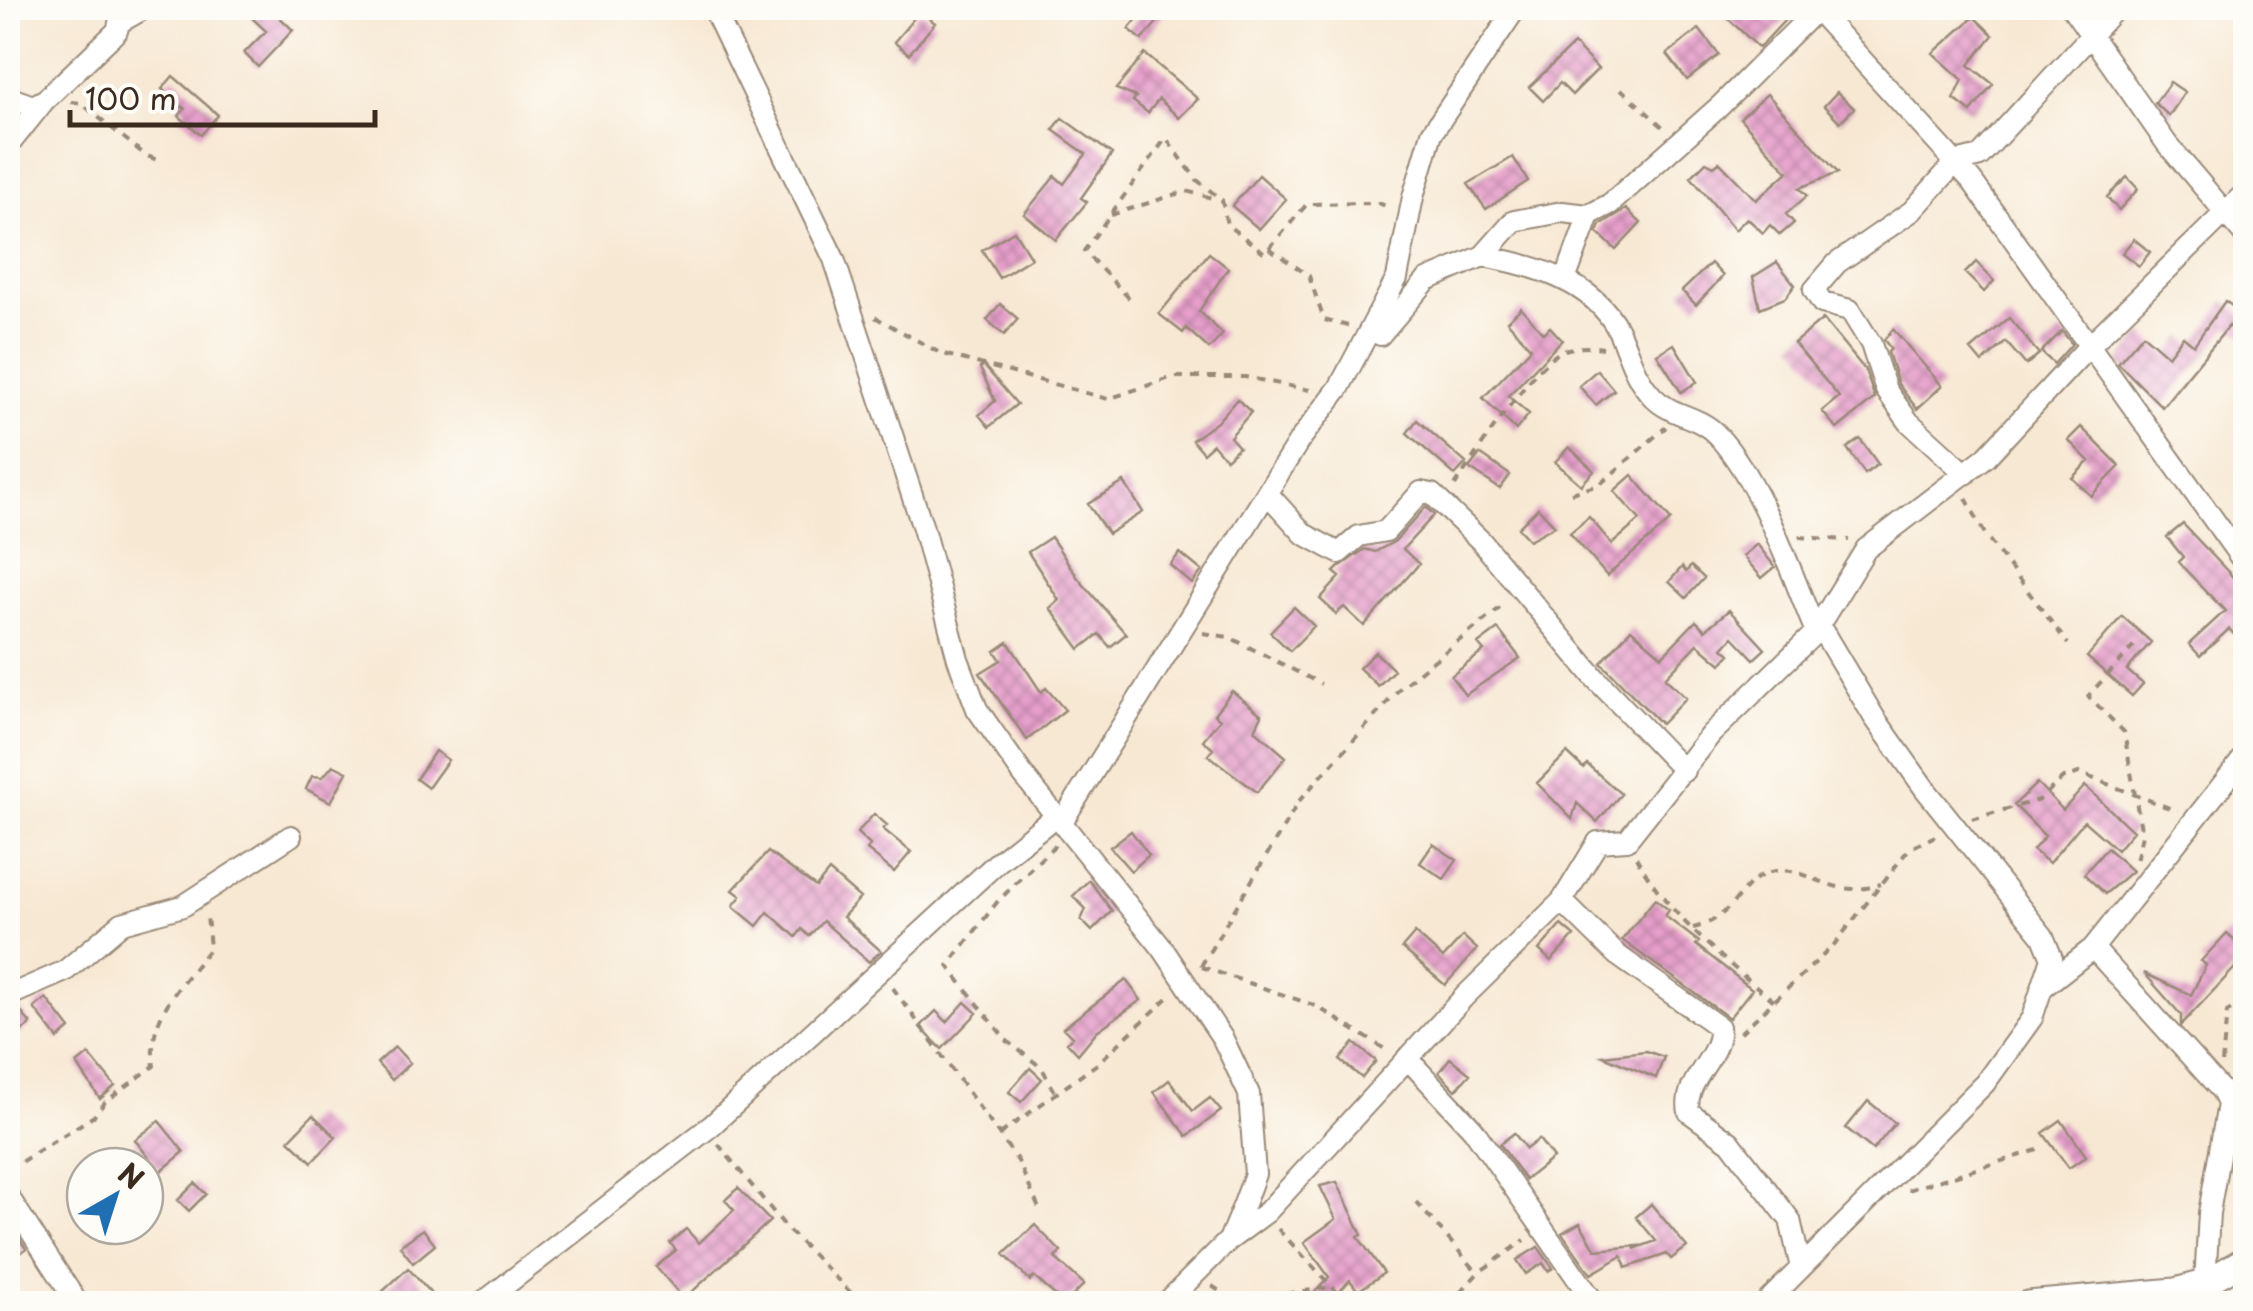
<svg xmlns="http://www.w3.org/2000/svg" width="2253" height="1311" viewBox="0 0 2253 1311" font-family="'Playpen Sans',sans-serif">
<defs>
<pattern id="building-cross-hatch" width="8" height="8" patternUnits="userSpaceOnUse" patternTransform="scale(2.5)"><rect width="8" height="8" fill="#e69fcb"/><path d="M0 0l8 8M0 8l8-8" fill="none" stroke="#bc82a4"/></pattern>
</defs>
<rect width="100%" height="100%" fill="#fdfcf7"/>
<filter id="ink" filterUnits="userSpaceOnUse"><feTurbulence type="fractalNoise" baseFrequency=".01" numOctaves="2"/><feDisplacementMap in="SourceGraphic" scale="20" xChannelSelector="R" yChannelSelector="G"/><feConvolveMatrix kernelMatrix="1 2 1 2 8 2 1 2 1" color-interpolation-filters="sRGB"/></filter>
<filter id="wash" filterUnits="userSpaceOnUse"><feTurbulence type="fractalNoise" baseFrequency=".0048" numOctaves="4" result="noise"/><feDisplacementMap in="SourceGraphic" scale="40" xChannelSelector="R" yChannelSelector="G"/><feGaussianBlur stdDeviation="2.25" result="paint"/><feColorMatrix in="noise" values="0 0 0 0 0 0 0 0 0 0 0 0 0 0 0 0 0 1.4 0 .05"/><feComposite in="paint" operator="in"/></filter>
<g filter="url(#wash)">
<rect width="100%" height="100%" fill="#f7e8d3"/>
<g id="blocks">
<path fill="url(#building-cross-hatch)" d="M262,8H270L293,30L258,67L244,53L266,31L252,18Z
M1146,8H1169L1142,40L1129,29Z
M1717,8H1796L1759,48Z
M920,11L935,23L909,54L894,42Z
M1974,17L1993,35L1969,65L1993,84L1971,112L1954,99L1963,80L1933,53Z
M1699,29L1719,55L1687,80L1667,54Z
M1574,44L1598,69L1572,95L1560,83L1543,101L1529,87Z
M1145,54L1198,99L1179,118L1159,99L1148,113L1133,101L1136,97L1116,89Z
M173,76L218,115L201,135L179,116L185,109L162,89Z
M2170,82L2185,92L2169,116L2155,103Z
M1837,92L1854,108L1840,122L1824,106Z
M1767,94L1838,173L1799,188L1807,196L1786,214L1794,223L1780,235L1770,225L1763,233L1747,218L1735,230L1691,177L1706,162L1714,166L1719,162L1756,200L1788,172L1740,118Z
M1062,118L1112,154L1081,198L1087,202L1056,240L1024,214L1055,176L1064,184L1086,154L1053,130Z
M1513,157L1528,181L1486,209L1468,184Z
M1259,175L1286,199L1259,229L1232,206Z
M2127,177L2138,189L2119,210L2107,197Z
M1626,209L1641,223L1616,250L1597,232L1600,225Z
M1014,231L1031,258L999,278L982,250Z
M2134,239L2150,252L2139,266L2122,253Z
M1209,253L1228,268L1199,311L1223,334L1209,349L1186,328L1183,333L1159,314Z
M1777,262L1795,285L1785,298L1760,308L1753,277Z
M1976,262L1994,281L1984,292L1965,273Z
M1711,263L1723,276L1696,305L1682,291Z
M2225,301L2246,316V337L2229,326L2162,407L2118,363L2143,334L2168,356L2183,336L2194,345Z
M1000,304L1018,319L1004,335L987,320Z
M1521,308L1543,333L1550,327L1562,340L1508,396L1529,414L1516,430L1483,398L1531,348L1507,321Z
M2009,318L2039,354L2026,365L2006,342L1982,363L1971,350Z
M1823,319L1865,370L1875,398L1837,429L1822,411L1839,397L1794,343Z
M1893,329L1942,386L1917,409L1898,384L1888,352L1891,349L1884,340Z
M2062,331L2072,344L2054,364L2041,352Z
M1674,344L1697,382L1681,392L1657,354Z
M984,366L1017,404L989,427L979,415L995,401L980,368Z
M1597,370L1614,390L1596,405L1579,386Z
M1237,399L1251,412L1230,437L1239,447L1226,459L1213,444L1203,453L1192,440L1217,422Z
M1417,420L1466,463L1455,475L1407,433Z
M2081,427L2120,466L2091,496L2072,478L2089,461L2068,440Z
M1860,439L1878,464L1865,474L1847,448Z
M1569,447L1594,471L1581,485L1555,462Z
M1480,454L1510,475L1500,489L1469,468Z
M1632,475L1671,520L1607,576L1570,533L1589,517L1612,544L1640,520L1614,491Z
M1124,482L1143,512L1108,534L1088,504Z
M1426,507L1434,515L1403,549L1419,564L1364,626L1344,607L1336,614L1320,599L1340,577L1334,572L1339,567L1365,549L1375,552L1395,541Z
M1538,508L1555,526L1529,540L1518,528Z
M2183,524L2246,591V647L2229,629L2200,656L2189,644L2225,611L2178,562L2183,557L2167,537Z
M1051,537L1078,578L1126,634L1110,647L1099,634L1080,649L1050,608L1059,600L1028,552Z
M1757,544L1775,567L1762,578L1743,556Z
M1180,553L1202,571L1192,584L1170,565Z
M1691,566L1704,578L1686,598L1669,582L1682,567L1686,572Z
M1294,607L1314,626L1290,651L1270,632Z
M1729,610L1765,649L1754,659L1733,637L1723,648L1730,654L1721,664L1698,644L1665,678L1686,698L1661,724L1601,663L1631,629L1662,656L1696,621L1705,630Z
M2122,616L2151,642L2127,670L2143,684L2132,696L2087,657Z
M1498,629L1520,658L1465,695L1451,676L1484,651L1478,644Z
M1008,642L1041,692L1046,688L1065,710L1027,740L980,673L1001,660L995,651Z
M1375,652L1394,670L1378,686L1359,668Z
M1232,691L1262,715L1255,730L1286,757L1257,792L1208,755L1213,749L1203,740L1220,719L1214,714Z
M435,751L448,760L428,788L416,779Z
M1567,753L1583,768L1587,764L1621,794L1597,822L1577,803L1572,819L1537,783Z
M333,765L347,772L331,802L306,789L312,776L323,777Z
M2037,783L2063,810L2085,786L2133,831L2117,850L2084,821L2049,863L2033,850L2045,836L2014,805Z
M874,814L887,825L883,829L911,852L894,872L867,850L870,845L857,833Z
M1131,831L1149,855L1131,871L1110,847Z
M1433,844L1457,860L1444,879L1420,863Z
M2107,848L2132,871L2105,894L2084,874Z
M768,852L816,887L829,871L860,898L843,917L881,951L869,962L823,921L809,936L802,929L796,937L768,912L757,926L733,906L741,896L733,890Z
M1089,880L1112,911L1092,931L1081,920L1086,909L1073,896Z
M1655,899L1669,910L1665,916L1699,942L1696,945L1752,989L1729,1018L1622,940Z
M1561,925L1574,936L1551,961L1539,950Z
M1415,933L1443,958L1463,936L1477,949L1445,985L1402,948Z
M2227,933L2246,950V956L2181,1025V1015L2144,973L2191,995L2206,965L2201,961Z
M1126,980L1141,1000L1097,1031L1078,1054L1067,1042L1072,1037L1063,1028Z
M46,998L70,1029L58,1039L34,1008Z
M965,1002L977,1013L942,1049L920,1027L936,1011L947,1022Z
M17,1007L31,1024L16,1036L8,1026V1010Z
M1354,1043L1376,1061L1362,1078L1340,1060Z
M395,1047L410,1063L392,1080L377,1063Z
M1646,1051L1664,1057L1656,1078L1603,1056Z
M89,1054L115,1086L100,1099L77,1064Z
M1450,1058L1470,1074L1456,1090L1439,1072Z
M1030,1068L1042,1079L1021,1102L1009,1092Z
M1169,1080L1193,1111L1210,1098L1221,1111L1187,1136L1154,1092Z
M1868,1101L1895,1123L1873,1150L1846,1128Z
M313,1115L336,1137L312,1162L289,1140Z
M2061,1120L2086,1156L2069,1168L2043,1133Z
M159,1121L184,1152L160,1172L135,1140Z
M1514,1133L1526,1149L1539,1139L1553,1158L1525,1180L1500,1144Z
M1337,1182L1362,1235L1358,1237L1384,1273L1358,1291L1350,1280L1328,1304H1304L1329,1277L1304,1242L1336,1219L1320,1186Z
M195,1183L206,1194L189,1211L178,1200Z
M738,1188L770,1221L684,1299L656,1267L676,1250L670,1243L686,1229L699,1243L734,1210L725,1200Z
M1651,1204L1687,1247L1671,1259L1667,1254L1626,1268L1622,1256L1591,1274L1562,1233L1580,1223L1596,1250L1638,1246L1634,1249L1656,1241L1636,1217Z
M8,1220L26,1249L8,1262Z
M1035,1225L1061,1252L1055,1258L1084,1284L1065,1304L1034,1277L1030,1281L1004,1254Z
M423,1229L435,1245L413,1263L400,1246Z
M1538,1247L1553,1268L1548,1271L1543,1263L1526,1274L1517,1260Z
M408,1268L431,1294L420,1304H369Z"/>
</g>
</g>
<g filter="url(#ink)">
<use href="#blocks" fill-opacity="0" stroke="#998978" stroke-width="2.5"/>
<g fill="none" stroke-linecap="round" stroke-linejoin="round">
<g stroke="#998978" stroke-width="24">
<path id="minor" d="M713,8L834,259L923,528L958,659L977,709L1024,776L1163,949L1223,1039L1249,1094L1255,1174L1244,1204L1229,1240L1165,1304
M1815,8L1972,181L2246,565
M2072,8L2167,144L2246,237
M122,21L145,8
M8,97L33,106L46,99L117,31L121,16L117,8
M8,146L44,101
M1483,256C1533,265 1593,281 1618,330C1630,355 1633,376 1653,397C1671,416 1700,416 1717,435C1762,484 1790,571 1816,632L1818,627
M1565,280L1589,215
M1380,335L1427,280L1483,256L1514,221L1562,212L1589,215L1610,204L1721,105L1818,8
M1966,474L1909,422L1886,390L1871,344L1850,310L1822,303L1814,290L1837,263L1912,211L1956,162L1980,156L2116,8
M1267,493L1304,534L1339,553L1359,536L1386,531L1421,492L1432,494L1481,541L1595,678L1684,771
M1062,822L1299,441L1339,388L1397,278L1413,197L1432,133L1516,8
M1562,901L1617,955L1719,1027C1722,1058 1682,1080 1689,1112L1730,1142L1790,1220L1801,1268
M2093,948L2222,1091L2228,1104L2209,1213L2205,1283L2198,1304
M2042,988L2093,948L2246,755
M8,996L65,971L122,923L183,906L291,836
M1407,1058L1473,1129L1595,1304
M8,1196L78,1304
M1229,1240L1267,1212L1465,996L1562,901L1598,842L1627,840L1711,734L1816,632
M481,1304L711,1126L999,861L1057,815
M1765,1304L1985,1083L2032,1018L2052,958L2043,936L1925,789L1874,717L1819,625L1866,549L1986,457L2091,344L2246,192"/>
</g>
<g stroke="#998978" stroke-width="29">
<path id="tertiary" d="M2028,1304L2175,1291L2205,1283L2246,1259"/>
</g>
<path stroke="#998978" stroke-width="4" stroke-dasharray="8 8" stroke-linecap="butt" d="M1621,89L1664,128
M71,102L81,103L145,155L157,160
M1111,215L1186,191L1216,199
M1269,248L1309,276L1324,320L1348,326
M1129,298L1084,251L1166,138L1197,180L1222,200L1227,225L1265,253L1307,204L1378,203L1392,208
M875,317L940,353L1108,399L1173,377H1245L1310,390
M1455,486C1473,457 1530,371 1557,354C1568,346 1591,346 1603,348
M1571,493L1599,485L1666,427
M1966,498L1986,536L2068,644
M1799,537L1849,540
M1203,633L1229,637L1321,684
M2134,646L2088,696L2124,732L2142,835L2136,861
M1972,819L2039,800L2063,778L2079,773L2177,811
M1055,845L998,901L948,966L1006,1040L1042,1068L1056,1094
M1636,857C1668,915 1723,959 1774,1001
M1693,928C1735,918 1739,883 1767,873C1807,860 1828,903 1881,884
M1201,966L1299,801L1402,686L1505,604
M1202,967L1316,1006L1388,1051
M893,988L1018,1161L1041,1213
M1740,1033L1833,946L1909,849L1935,836
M2222,1063L2227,1012L2246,999
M1000,1134L1097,1064L1171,995
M718,1144L789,1231L862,1304
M8,1170L94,1116L105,1102L154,1066C146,1017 182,985 210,948L207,916
M1908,1190L2044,1148
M1416,1202L1478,1273
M1278,1229L1348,1304
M1212,1286L1234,1301L1333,1287
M1450,1304L1478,1273L1525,1240"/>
<use href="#minor" stroke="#fff" stroke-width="20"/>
<use href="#tertiary" stroke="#fff" stroke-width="25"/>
</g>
</g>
<rect width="2253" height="1311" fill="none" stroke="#fdfcf7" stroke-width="40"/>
<g transform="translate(115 1196) rotate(39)"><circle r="48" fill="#fdfcf7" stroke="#afa8a0" stroke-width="2.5"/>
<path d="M0-8L18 38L0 25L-18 38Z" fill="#1f6fb2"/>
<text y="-15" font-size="28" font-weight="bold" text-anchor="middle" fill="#3b2a1e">N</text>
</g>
<path d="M70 110v15h305v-15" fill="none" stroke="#3b2a1e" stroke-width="5"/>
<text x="85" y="110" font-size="30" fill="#3b2a1e" stroke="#fdfcf7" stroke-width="8" paint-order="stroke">100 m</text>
</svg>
